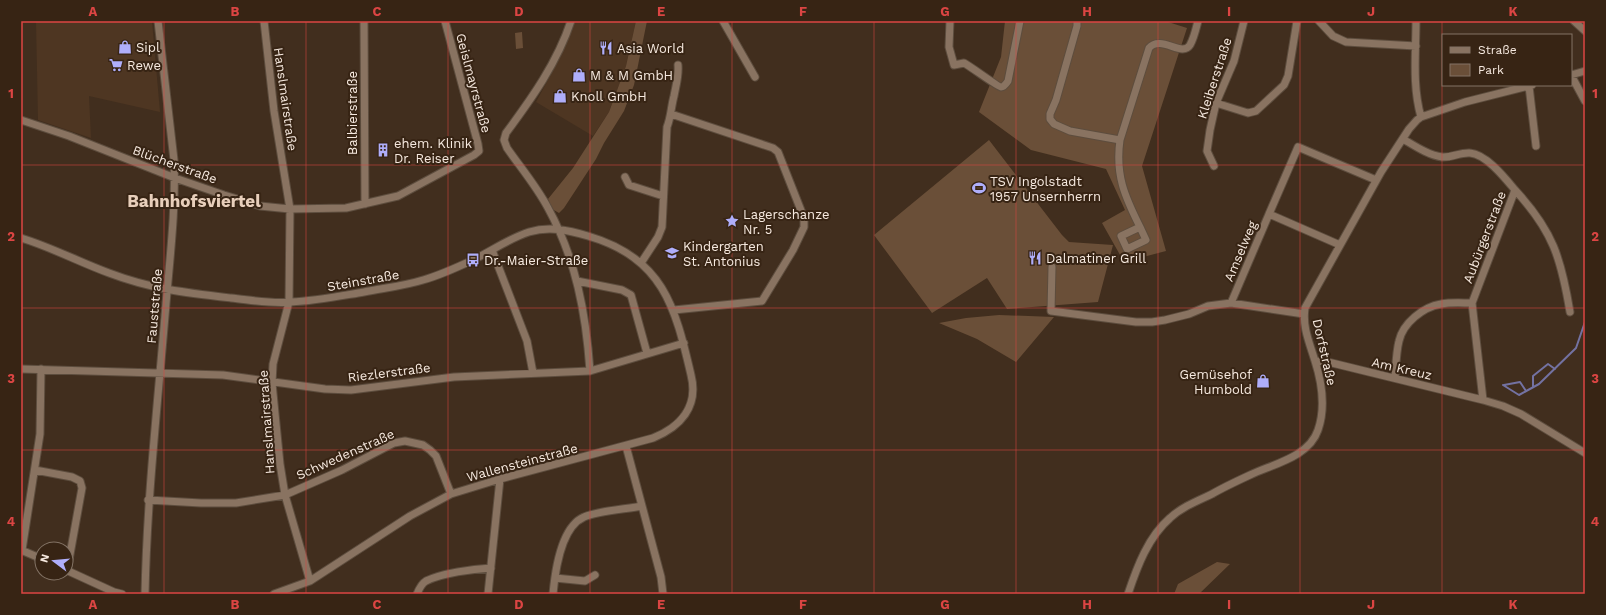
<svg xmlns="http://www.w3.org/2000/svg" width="1606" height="615" viewBox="0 0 1606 615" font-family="'Work Sans',sans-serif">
<rect width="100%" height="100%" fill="#412e1e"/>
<path fill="#4e3622" d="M36,21H152L160,112L89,96L91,138L38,120Z
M575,21H636L626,66L609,112L593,136L536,102L561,56Z"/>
<path fill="#6a4f38" d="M636,21H647L634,85L624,111L604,143L596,159L564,208L559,213L552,209L548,199L573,168L609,112L626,66Z
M1005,21H1165L1187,28L1142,166L1166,251L1124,262L1102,223L1125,210L1106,169L1031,150L979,112L1001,57Z
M522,32L523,48L516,49L515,33Z
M989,140L1062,235L1069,242L1113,245L1098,302L1007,309L987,278L932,313L874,235Z
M999,315L1054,317L1016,362L977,339L939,323L966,318Z
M1217,562L1230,564L1199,594H1174L1178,584Z"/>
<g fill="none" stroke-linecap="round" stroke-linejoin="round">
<path stroke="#7372a2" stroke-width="2" d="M1503,385L1519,395L1539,384L1576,348L1585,322
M1504,385L1520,382L1526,391
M1533,387V376L1548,364L1555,369"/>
<g stroke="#5d4d3e" stroke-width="9">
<path id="minor" d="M264,21L274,111L290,209L289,302L273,364L272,383L280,464L285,495L310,581
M364,21L365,204
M571,21C557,63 532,98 506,133L504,140L507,148C521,168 537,187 548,208C576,259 586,314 590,371
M723,21L755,77
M950,21L949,47L954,65L964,63C970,66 998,87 1001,87C1004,87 1006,84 1008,81L1020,21
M1077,21V26L1056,100L1050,114V119L1054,124L1070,131L1120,140L1149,48C1161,34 1182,58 1190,45C1194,38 1196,29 1198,21
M1319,21L1333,36L1346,42L1416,46
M1416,21C1416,53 1412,85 1421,117
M1574,21L1585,31
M1571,75L1585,101
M1571,75L1585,71
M1529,86L1536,146
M1216,103L1248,113L1256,111L1284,85L1288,76L1297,21
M671,114L773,148L778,152L804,218V227L793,250L762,301L674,310
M21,120L69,136L175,178L224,195L260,206L290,209L346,208L398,196L474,155L479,151L478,144L445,21
M1403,139C1415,146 1428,155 1442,157C1451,158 1461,152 1470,153C1486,154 1505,178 1515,190L1472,303L1483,400L1503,406L1521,414L1585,453
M1120,140C1115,175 1125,197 1140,227
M1214,166L1207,151L1210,130L1216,103L1234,61L1244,21
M625,177L629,185L663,196
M1515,190C1553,231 1561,258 1570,312
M1269,214L1298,147L1376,180
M1140,227L1146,240L1127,249L1121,236Z
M21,238C51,247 79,262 109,273C151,289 187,293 231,298C251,300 271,304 291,302C316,301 340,296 364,292C384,288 404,286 423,280C441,275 458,267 475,259C493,250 510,238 529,232C549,226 568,230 588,236C663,258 675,306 691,375C699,407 680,427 653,438L500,479L451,494L410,516L310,581L274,594
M492,250L527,341L533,373
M641,263L658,237L662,227L667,127C671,117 671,107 674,96C676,85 679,76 678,65
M1052,267L1051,311L1136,322H1152L1165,320L1189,314L1208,306L1231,303L1304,314
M577,281L622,290L631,295L647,353
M1231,303L1269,214L1340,245
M1315,361L1328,362L1483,400
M21,369L223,375L325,389L351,390L454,377L590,371L684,343
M1395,378C1396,366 1396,353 1399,341C1403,323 1423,307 1441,304C1451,302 1462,303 1472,303
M626,446L661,577L663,594
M35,470L72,477L80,481L82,488L67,571
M148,500L201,503H236L285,495L342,470L394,443L405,441L423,445L430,450L436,456L451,494
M21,550L42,559
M22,550L40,434L41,369
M66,570L114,592L122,594
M555,578L585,581L595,575
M145,594C147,497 158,401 166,304C170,256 176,208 174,160L158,21
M417,594C419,589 421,584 426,581C442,573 473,569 491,568
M488,594L500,479
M553,594C555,572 561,527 584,517C597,511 627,509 642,506
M1128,594C1137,567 1148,537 1170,518C1182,507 1197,501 1212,494C1224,487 1237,481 1250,475C1273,464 1309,457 1318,430C1326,407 1322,383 1315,361C1310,344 1302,327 1305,308L1381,172L1409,129L1417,120L1421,117L1465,102L1532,85"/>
</g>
<use href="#minor" stroke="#897361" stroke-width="7"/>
</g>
<path fill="none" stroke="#db4543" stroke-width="1" stroke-opacity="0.55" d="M164,21V594M306,21V594M448,21V594M590,21V594M732,21V594M874,21V594M1016,21V594M1158,21V594M1300,21V594M1442,21V594M21,165H1585M21,308H1585M21,450H1585"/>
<defs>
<g id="shop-bare" transform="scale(1.08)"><path d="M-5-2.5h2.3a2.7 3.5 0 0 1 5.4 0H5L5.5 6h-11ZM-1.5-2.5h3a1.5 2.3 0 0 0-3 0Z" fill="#afaefa" stroke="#372414" stroke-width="2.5" paint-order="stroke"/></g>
<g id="restaurant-bare" transform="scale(1.08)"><path d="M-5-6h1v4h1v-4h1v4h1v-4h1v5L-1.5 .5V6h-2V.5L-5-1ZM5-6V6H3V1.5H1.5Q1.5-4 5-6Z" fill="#afaefa" stroke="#372414" stroke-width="2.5" paint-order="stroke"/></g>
<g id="supermarket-bare" transform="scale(1.08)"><path d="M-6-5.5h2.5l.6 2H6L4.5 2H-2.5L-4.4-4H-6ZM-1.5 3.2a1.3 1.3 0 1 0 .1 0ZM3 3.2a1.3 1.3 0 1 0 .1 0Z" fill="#afaefa" stroke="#372414" stroke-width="2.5" paint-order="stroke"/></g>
<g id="building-bare" transform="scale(1.08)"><path d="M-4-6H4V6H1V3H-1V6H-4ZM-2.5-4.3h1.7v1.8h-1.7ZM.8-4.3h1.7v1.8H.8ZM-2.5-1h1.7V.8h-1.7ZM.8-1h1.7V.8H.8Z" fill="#afaefa" stroke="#372414" stroke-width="2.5" paint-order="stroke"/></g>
<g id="stadium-bare" transform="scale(1.08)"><path d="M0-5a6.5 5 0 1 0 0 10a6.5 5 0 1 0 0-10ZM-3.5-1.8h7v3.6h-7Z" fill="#afaefa" stroke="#372414" stroke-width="2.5" paint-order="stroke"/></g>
<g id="sight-bare" transform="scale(1.08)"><path d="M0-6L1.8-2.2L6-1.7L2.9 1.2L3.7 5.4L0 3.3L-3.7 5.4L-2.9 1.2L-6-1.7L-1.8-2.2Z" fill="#afaefa" stroke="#372414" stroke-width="2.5" paint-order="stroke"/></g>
<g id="school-bare" transform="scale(1.08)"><path d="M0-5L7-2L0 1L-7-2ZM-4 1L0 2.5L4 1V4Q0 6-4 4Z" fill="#afaefa" stroke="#372414" stroke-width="2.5" paint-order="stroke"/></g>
<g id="bus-bare" transform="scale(1.08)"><path d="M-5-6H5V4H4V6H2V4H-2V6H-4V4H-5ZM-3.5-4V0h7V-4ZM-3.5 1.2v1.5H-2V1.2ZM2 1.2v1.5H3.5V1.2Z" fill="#afaefa" stroke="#372414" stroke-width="2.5" paint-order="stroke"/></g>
</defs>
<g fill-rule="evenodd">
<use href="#shop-bare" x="125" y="47"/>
<use href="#restaurant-bare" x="606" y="48"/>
<use href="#supermarket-bare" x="116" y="65"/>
<use href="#shop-bare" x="579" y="75"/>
<use href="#shop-bare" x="560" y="96"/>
<use href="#building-bare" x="383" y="150"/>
<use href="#stadium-bare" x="979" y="188"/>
<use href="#sight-bare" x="732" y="221"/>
<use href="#school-bare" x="672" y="253"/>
<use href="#restaurant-bare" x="1035" y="258"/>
<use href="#bus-bare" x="473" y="260"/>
<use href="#shop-bare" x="1263" y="381"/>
</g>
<g text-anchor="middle" stroke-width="4" stroke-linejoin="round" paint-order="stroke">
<g font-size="13" fill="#f6e9df" stroke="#372414" text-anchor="start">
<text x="136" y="52">Sipl</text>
<text x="617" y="53">Asia World</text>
<text x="127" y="70">Rewe</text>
<text x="590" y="80">M &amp; M GmbH</text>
<text x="571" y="101">Knoll GmbH</text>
<text x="394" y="148">ehem. Klinik<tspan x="394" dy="15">Dr. Reiser</tspan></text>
<text x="990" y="186">TSV Ingolstadt<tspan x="990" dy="15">1957 Unsernherrn</tspan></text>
<text x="743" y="219">Lagerschanze<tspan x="743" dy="15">Nr. 5</tspan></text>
<text x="683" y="251">Kindergarten<tspan x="683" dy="15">St. Antonius</tspan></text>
<text x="1046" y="263">Dalmatiner Grill</text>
<text x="484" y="265">Dr.-Maier-Straße</text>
<text x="1252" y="379" text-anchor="end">Gemüsehof<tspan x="1252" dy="15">Humbold</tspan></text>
</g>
<g font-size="13" fill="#f6e9df" stroke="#372414">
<text transform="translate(1214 78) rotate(-72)" y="5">Kleiberstraße</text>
<text transform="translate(474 83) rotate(75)" y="5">Geislmayrstraße</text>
<text transform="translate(286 99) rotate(82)" y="5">Hanslmairstraße</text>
<text transform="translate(352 113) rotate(-90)" y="5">Balbierstraße</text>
<text transform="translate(175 164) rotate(20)" y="5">Blücherstraße</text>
<text transform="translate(1484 237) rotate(-69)" y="5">Aubürgerstraße</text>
<text transform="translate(1240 251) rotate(-67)" y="5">Amselweg</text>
<text transform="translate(363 280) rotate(-10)" y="5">Steinstraße</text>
<text transform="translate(154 306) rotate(-85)" y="5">Fauststraße</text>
<text transform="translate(1325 352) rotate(77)" y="5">Dorfstraße</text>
<text transform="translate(1402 368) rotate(13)" y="5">Am Kreuz</text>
<text transform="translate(389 372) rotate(-7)" y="5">Riezlerstraße</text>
<text transform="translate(266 422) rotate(-94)" y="5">Hanslmairstraße</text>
<text transform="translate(345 454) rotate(-24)" y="5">Schwedenstraße</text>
<text transform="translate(522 462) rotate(-15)" y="5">Wallensteinstraße</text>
</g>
<g font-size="17" font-weight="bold" fill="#e8cfbb" stroke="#372414">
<text x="194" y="207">Bahnhofsviertel</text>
</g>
</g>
<rect width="1606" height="615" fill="none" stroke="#372414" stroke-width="44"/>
<rect x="1442" y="34" width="130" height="52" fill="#372414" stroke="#837365"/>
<rect x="1450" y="47" width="20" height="6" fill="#897361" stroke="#837365"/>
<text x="1478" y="54" font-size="12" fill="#f6e9df">Straße</text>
<rect x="1450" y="64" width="20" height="12" fill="#6a4f38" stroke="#837365"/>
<text x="1478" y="74" font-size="12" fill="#f6e9df">Park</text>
<g transform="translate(54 561) rotate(286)"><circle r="19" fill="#372414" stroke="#837365"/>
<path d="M0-3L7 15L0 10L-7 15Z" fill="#afaefa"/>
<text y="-6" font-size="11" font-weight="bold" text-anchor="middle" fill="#f6e9df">N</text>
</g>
<rect x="22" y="22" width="1562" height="571" fill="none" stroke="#db4543" stroke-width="1.5"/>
<g font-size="13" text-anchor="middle" font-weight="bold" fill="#db4543">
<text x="93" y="16">A</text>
<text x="235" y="16">B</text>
<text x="377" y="16">C</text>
<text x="519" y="16">D</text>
<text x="661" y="16">E</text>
<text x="803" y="16">F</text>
<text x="945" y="16">G</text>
<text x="1087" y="16">H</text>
<text x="1229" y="16">I</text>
<text x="1371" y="16">J</text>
<text x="1513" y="16">K</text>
<text x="11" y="98">1</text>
<text x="1595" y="98">1</text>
<text x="11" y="241">2</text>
<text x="1595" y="241">2</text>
<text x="11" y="383">3</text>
<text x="1595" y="383">3</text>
<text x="11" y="526">4</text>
<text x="1595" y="526">4</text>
<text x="93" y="609">A</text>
<text x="235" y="609">B</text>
<text x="377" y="609">C</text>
<text x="519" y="609">D</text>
<text x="661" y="609">E</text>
<text x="803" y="609">F</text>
<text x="945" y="609">G</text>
<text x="1087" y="609">H</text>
<text x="1229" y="609">I</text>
<text x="1371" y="609">J</text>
<text x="1513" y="609">K</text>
</g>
</svg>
